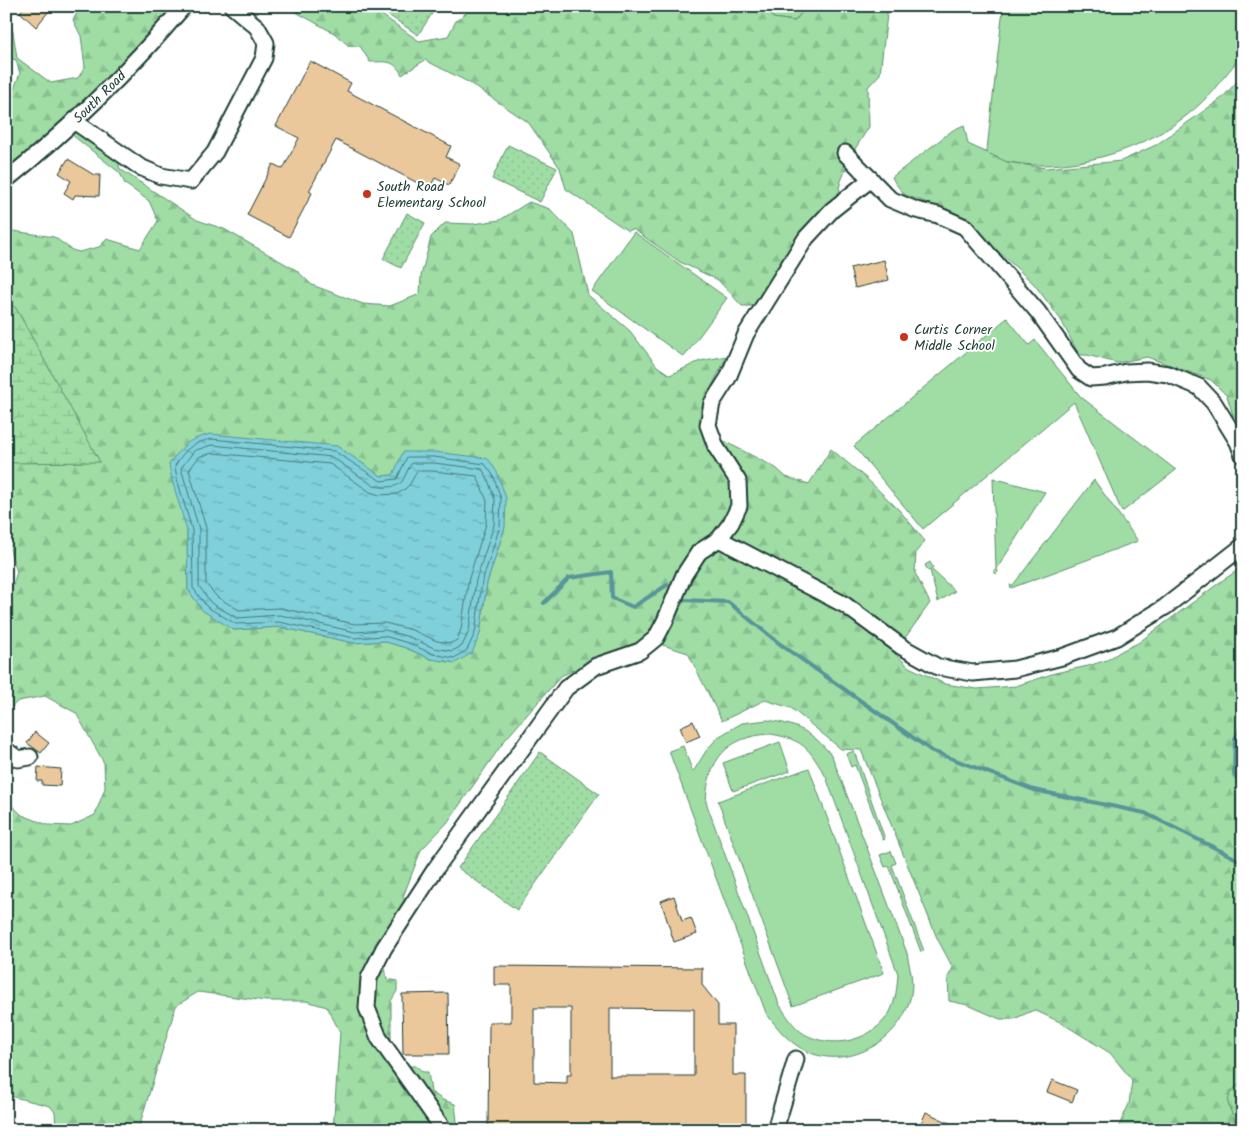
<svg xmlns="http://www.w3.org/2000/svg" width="1249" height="1136" viewBox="0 0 1249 1136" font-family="Kalam,sans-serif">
<defs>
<pattern id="forest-firs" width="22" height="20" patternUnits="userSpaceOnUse" patternTransform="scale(1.25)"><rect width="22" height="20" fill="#9fdda5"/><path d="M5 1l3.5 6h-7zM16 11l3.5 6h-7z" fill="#88bf8f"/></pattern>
<pattern id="wetland-marsh" width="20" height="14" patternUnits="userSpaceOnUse" patternTransform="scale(1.25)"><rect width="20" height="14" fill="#9fdda5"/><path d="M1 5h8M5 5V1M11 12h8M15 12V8" fill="none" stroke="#88bf8f"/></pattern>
<pattern id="park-dots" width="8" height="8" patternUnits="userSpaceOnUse" patternTransform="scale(1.25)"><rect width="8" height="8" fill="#9fdda5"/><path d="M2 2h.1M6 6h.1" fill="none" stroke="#88bf8f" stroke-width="1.8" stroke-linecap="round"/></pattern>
<pattern id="water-ripples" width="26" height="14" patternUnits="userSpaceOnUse" patternTransform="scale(1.25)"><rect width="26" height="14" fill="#80d0db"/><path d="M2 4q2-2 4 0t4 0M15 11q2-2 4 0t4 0" fill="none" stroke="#68aab2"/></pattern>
</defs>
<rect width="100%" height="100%" fill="#fff"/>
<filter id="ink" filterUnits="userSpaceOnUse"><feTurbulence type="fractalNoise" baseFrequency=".02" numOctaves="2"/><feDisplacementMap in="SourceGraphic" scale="10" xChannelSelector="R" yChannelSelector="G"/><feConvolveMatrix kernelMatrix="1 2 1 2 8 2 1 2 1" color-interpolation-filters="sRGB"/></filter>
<g filter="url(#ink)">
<path fill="#9fdda5" stroke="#5f8d6c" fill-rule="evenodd" d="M766,6H807L795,21L773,18Z
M1004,6H1243C1243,18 1245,37 1243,48C1240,60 1227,73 1219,83C1180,135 1104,166 1039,165C1022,165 1003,161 986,158L1002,17Z
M634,232L727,298L684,357L592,291Z
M1007,318L1029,345L1035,340L1081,397L1176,470L1122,512L1074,402L923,529L854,446Z
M993,478L1045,492L997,569L998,572L996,574L993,571L996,569Z
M1094,480L1138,541L1011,588L1010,585H1013Z
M930,562L933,568L931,569L955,591L938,602L930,570L928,571L925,565Z
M768,720C798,725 813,732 832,756L907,953C908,962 912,973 912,983C912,1033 854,1072 808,1052C789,1043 778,1029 766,1013L669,751L683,746L693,772L706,751L718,737L742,723ZM771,734C805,740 809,749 826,777L898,974C897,987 896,1000 890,1012C873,1040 837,1049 808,1036C795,1030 787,1016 779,1004L706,802C708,759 727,736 771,734Z
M780,742L790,771L733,791L723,763Z
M854,751L885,839L883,840L855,765L851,767L846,754Z
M809,768L884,973L793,1006L718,801Z
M891,851L896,863L892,865L924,951L921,952L889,866L885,867L880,855Z"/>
<path fill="url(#forest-firs)" stroke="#5f8d6c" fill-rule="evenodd" d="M6,6H9L7,13L13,32L17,58L51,83L78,78L85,67L81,36L73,20L81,6H184L74,121L85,137L118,161L120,169L197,220L224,229L296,270L312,285L363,304L390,306L420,294L421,276L431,237L445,223L473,224L500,220L529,202L550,209L574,234L588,295L630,331L657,366L670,375L700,361L727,356L700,410L710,431L724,441L776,468L786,477L809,484L831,449L867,479L900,511L925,541L916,552L915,573L930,603L905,638L890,649L909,667L945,684L977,689L1016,686L1055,673L1088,666L1107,660L1123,650L1138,643L1223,580L1243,567V1084H1240L1228,1103L1238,1130H1117L1129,1104L1132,1080L1110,1053L1060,1022L1034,1010L1014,1019H1000L968,1005L949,1001L948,977L953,968L937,938L861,750L841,749L791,708L765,700L722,721L688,653L650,641L590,662L561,676L505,740L447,823L421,850L403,897L407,905L386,933L385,967L387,979L397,981V991L391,1001V1054L400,1066H416L423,1072H428L431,1092L443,1100L455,1104L458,1130H333L340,1032L327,1007L306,1001H266L198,992L176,1006L138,1130H56L55,1112L50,1106L6,1095V800L22,815L48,825L71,826L95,815L105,788L104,763L76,713L45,696L18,701L6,712V599L9,597L17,572L6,538V230L54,237L72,250L79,252L99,247L107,239L140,249L158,221L149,201L125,184L120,173L67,131L6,180V99L10,98L20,74L16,60L6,57ZM336,446L381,476L393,475L505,527L487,583L480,634L431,659L406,648L383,641L354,643L279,627L234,630L188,590L187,531Z
M285,6H369L419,41L448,36L456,21L475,6H766L773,18L795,21L807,6H888L880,74L868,87L869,127L853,152L841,181L839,188L841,193L782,269L769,280L755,306H742L718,280L680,262L633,229L628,231L566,189L560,168L528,122L468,82L425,60L402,75C394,59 386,62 370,62L360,46H349L334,33Z
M1243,75V427L1239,420L1233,415L1227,396L1211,380L1147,357L1117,363L1087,355H1079L1061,320L1034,284L998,251L949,215L925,202L905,195L895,183L892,177L953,130L964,125L968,144L1007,162L1046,168L1121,161L1156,145L1222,98Z"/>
<path fill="url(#wetland-marsh)" stroke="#5f8d6c" d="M6,301L16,308L100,462L6,463Z
M1240,1084H1243V1130H1238L1228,1103L1230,1092Z"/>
<path fill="url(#park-dots)" stroke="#5f8d6c" d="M375,6H437L418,35Z
M508,145L557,168L540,202L492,179Z
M407,213L425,223L401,268L383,259Z
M540,752L599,794L517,910L458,868Z"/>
<path fill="url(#water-ripples)" stroke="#599598" d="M211,434L337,446L381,476L393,475L403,452H434L486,458L489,460L497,472L506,498L505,527L487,583L480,634L472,653L455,663L431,659L406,648L383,641L354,643L279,627L234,630L203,611L188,590L187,531L172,480L169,464C185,444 186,440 211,434Z"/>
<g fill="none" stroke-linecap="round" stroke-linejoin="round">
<path stroke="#467877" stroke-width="1" d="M212,439L334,451L381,481L397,479L407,457H434L485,464L493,475L501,499L500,526L482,582L475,633L467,650L454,658L433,654L408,643L384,636L354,638L279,622L236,624L207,607L193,588L192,530L177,479L175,466C186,448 192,443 212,439Z
M212,445L332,457L374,486C379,487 382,487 387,487C407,486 402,476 412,463H434L482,469L487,477L495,500L494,525L476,580L469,631L462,646L452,651L434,648L409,637L385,630L355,632L280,615L237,618L211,603L199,586V529L181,468L194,451Z
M213,453L330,464L370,492L379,495L397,494L404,490L410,484L417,471H433L477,476L487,501L486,524L469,578L461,629L457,640L451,643L437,641L412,630L385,623L355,624L280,608L239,610L217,597L206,584V528L189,470L199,457Z"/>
<path stroke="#599598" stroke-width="4" d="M684,600L728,602L780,644L932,751L1034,790L1145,813L1243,862
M544,603L569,578L611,572L612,598L633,607L667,585
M1243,723L1235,739L1234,775L1243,786"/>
</g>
<path fill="#ebc79c" stroke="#1f3d34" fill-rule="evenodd" d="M25,6H53L36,27L20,12Z
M310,61L351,83L347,91L451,146L446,157L460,164L449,185L435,178L429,189L336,140L309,191L312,193L289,237L247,215L273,164L283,169L299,138L276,126Z
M68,159L94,175H100L99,196L75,195L73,199L64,193L71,181L59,173Z
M884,260L889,280L855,288L850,268Z
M693,721L700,736L686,742L680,727Z
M35,732L49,743L41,753L27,743Z
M38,767L61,769L60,786L42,785V781H37Z
M674,896L682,921L691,918L697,934L674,942L661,901Z
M494,966L702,968V985L718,1005V1025H733V1075H746V1127L711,1126V1130H488L489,1022H511V985H494ZM534,1008H571V1075H567V1083L534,1082ZM610,1008L694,1009V1076H610Z
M448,993L449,1054H403L402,994Z
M1052,1080L1077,1090L1072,1102L1047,1092Z
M926,1112L964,1130H918Z"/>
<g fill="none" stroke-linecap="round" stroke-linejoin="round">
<g stroke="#1f3d34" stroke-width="19">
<g id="minor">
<path d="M74,121L140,167L161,176L191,181L215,152L264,58L266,43L257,27L232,6"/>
<path d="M845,153L890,199L916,210L938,215L965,227L1038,312L1079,370L1091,378L1105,377L1126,372L1147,371L1168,374L1199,387L1214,403L1238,442L1243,455"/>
<path id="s1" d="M6,180C70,129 131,68 184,6"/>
<path d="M719,539L845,605L902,647L938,667L973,673L1015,669L1062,657L1117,637L1165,607L1243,546"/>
<path d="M6,750L18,759L30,757"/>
<path d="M444,1130L379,1038L367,1008L369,978L384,948L436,868L566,688L596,666L640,651L656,638L665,621L684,575L699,552L719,539L731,523L739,506L738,481L716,447L708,425L712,403L728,378L746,334L806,238L832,210L871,179"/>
<path d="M775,1130L796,1059"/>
</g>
</g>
<use href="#minor" stroke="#fff" stroke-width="15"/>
</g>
</g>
<g fill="#c8321e" stroke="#fff" stroke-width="2">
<circle cx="367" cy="194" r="5"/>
<circle cx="904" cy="337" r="5"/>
</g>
<g text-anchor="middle" stroke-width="4" stroke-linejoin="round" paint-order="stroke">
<g font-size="14" fill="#1f3d34" stroke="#fff">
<text dy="5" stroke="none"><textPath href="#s1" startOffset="125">South Road</textPath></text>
</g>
<g font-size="14" fill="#1f3d34" stroke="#fff" text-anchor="start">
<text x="377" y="191">South Road<tspan x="377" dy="16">Elementary School</tspan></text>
<text x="914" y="334">Curtis Corner<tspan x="914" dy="16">Middle School</tspan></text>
</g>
</g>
<rect width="1249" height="1136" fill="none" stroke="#fff" stroke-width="25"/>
<rect x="12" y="12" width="1224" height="1111" fill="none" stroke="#1f3d34" stroke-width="2" filter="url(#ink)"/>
</svg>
